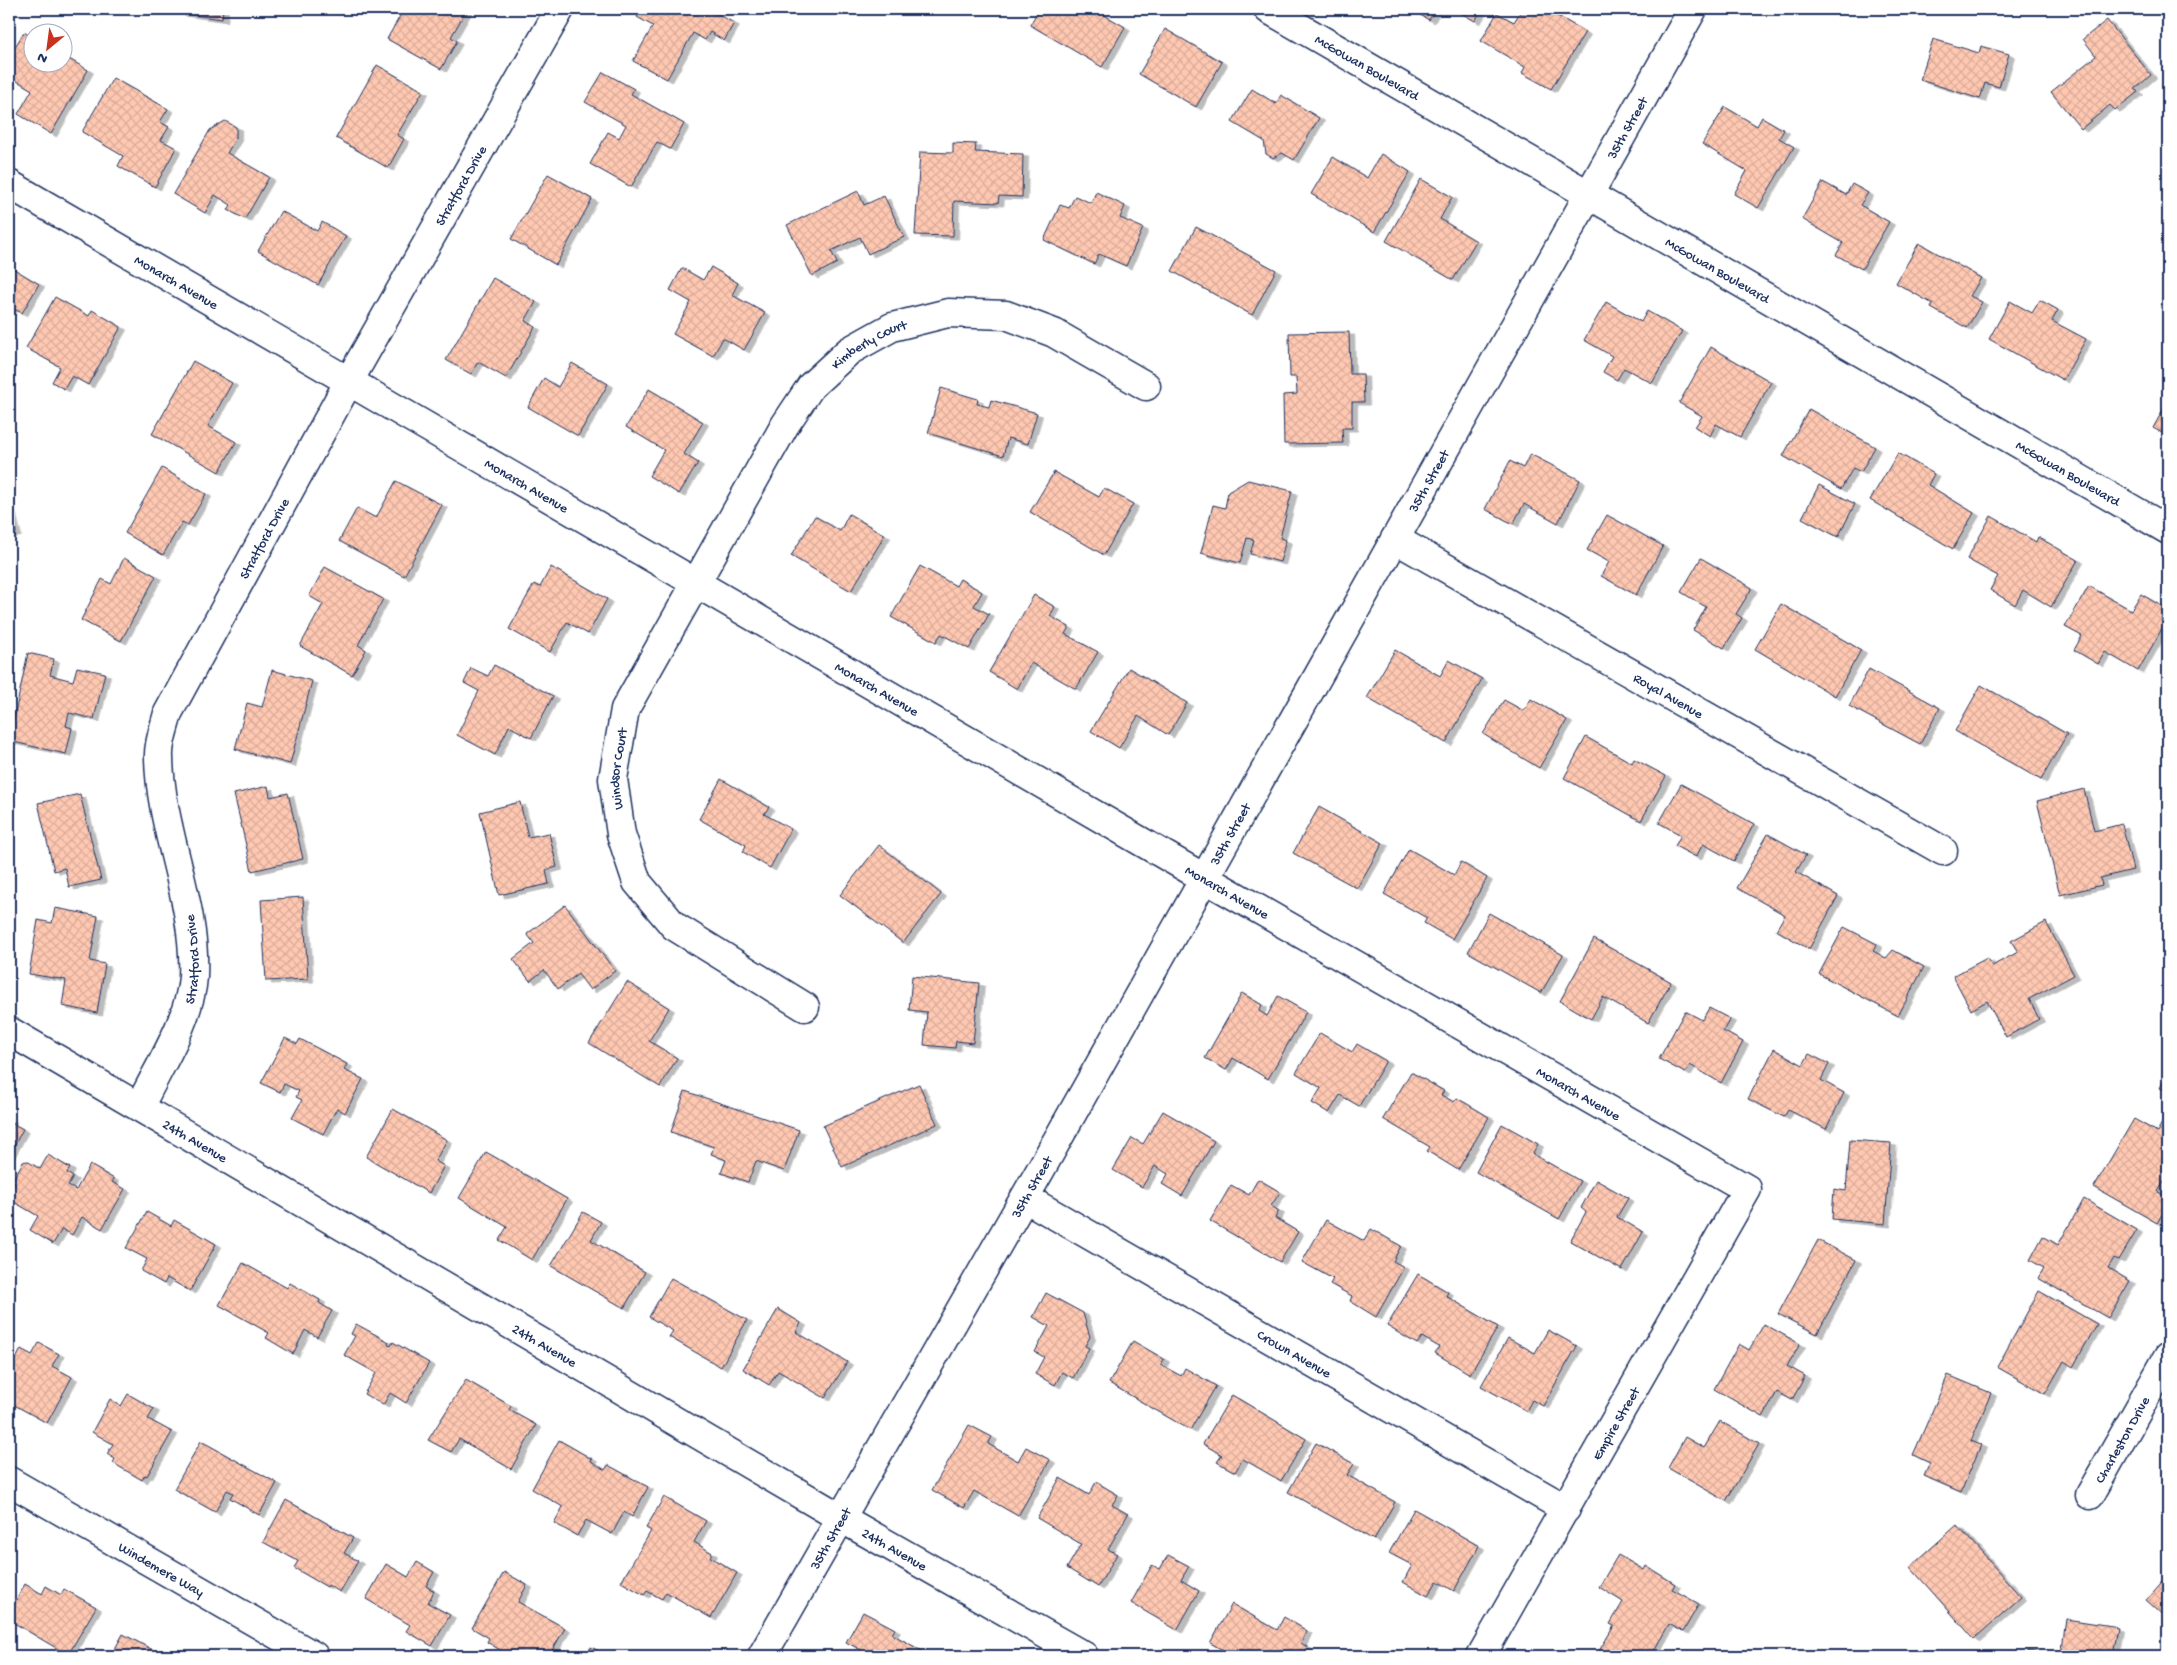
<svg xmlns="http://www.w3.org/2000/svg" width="2177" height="1665" viewBox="0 0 2177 1665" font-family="'Gochi Hand',sans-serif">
<defs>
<pattern id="building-cross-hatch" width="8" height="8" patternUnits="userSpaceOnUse" patternTransform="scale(1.25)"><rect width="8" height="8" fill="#ffc8b1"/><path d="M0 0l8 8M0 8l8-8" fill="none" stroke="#daac9b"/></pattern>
<filter id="shadow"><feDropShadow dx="5.5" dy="3" stdDeviation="0" flood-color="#0004"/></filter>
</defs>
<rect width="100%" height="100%" fill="#fff"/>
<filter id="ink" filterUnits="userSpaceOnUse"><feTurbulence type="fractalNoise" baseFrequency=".02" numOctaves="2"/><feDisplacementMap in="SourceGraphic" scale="10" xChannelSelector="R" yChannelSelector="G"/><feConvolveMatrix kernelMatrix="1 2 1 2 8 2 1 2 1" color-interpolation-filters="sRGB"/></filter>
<g filter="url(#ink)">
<path fill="url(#building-cross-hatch)" stroke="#1b2f5e" filter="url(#shadow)" d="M180,9H223L222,19L179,13Z
M404,9H467L451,37L457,41L441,69L387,39Z
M641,9H708L734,23L724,41L710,32L705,40L693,33L667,79L633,61L653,26L637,17Z
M1039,9H1094L1125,27L1102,67L1030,25Z
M1410,9H1435L1429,20Z
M1454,9H1482L1475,21Z
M1522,9H1546L1585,32L1551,89L1522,73L1525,67L1481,41L1497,13L1514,22Z
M2107,20L2151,75L2135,89L2138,92L2115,110L2110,105L2081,129L2051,92L2096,56L2083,39Z
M1165,29L1222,62L1196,107L1139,74Z
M24,32L32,37V62H62V55L88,70L51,134L18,114L32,90L9,76V57Z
M1933,39L1979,53L1981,46L2009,54L1999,87L1985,83L1980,99L1920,80Z
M377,65L423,91L397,135L404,139L388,168L336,138Z
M603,72L634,89L631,94L684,124L670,149L657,142L631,187L590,164L608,132L619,138L626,125L585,102Z
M113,78L168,109L160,122L169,127L161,140L176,148L155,187L118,166L123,156L82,132Z
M1252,89L1276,104L1281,95L1319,118L1294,160L1282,153L1273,158L1266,154L1264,141L1232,122Z
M1725,107L1757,126L1762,117L1784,130L1779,138L1794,147L1758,208L1734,194L1747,171L1702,144Z
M225,121L236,127V138L227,153L269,177L245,219L228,210L231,205L215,195L205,213L173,194L210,130Z
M953,143L976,144L975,152L1023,154L1022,197L999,196L998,203L954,201L953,236L915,235L920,152L953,153Z
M1381,154L1410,172L1374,232L1311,194L1333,157L1367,178Z
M548,174L592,199L556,265L511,239Z
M1421,179L1452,197L1440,219L1476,241L1453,280L1386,241Z
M1823,182L1846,195L1852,184L1868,193L1860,205L1889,222L1862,269L1836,255L1843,243L1802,219Z
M858,191L864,205L884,196L904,237L868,254L860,237L831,251L837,263L812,276L787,225Z
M1096,192L1125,206L1120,218L1143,228L1126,266L1099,254L1094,264L1044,240L1060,205L1069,208L1075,196L1091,203Z
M281,211L317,231L322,222L346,236L318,285L258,251Z
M1196,227L1276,270L1252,315L1172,271Z
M1919,243L1981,278L1970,296L1982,302L1967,328L1931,308L1933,304L1896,283Z
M9,266L39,284L22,313L12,308L9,313Z
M711,267L738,283L732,295L765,313L744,350L723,338L713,356L673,334L691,302L670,290L682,268L703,280Z
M493,278L536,302L525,321L535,327L506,378L478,362L471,374L446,360Z
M55,297L89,316L92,310L121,327L88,385L72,376L64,389L52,382L60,367L26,348Z
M2040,300L2058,310L2052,321L2086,339L2063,380L1989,339L2010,301L2032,313Z
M1606,302L1641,322L1647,311L1682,331L1652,383L1624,368L1617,380L1603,372L1612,356L1584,340Z
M1349,332L1350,374H1363L1364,402H1352V428H1342L1343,443L1284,444L1283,395L1297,394L1296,377H1290L1289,333Z
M1711,347L1771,382L1740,437L1716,424L1710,436L1695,427L1702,416L1679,403Z
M193,361L232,383L208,426L236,442L219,472L152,434Z
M572,363L608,384L578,436L528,407L544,378L558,387Z
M941,388L978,399L977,404L989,407L991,400L1037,413L1028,444L1008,438L1003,456L928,433Z
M649,389L703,422L684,454L698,463L679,494L649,476L664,450L626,427Z
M2168,401V436L2153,428Z
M1809,409L1875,447L1861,472L1853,468L1841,489L1783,456Z
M1898,453L1934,474L1928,485L1974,513L1953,549L1870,500Z
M1530,454L1580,480L1558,523L1524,504L1513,524L1485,509L1510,461L1523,468Z
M162,468L206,494L188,525L182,522L163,555L125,533Z
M1054,472L1099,497L1104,488L1133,504L1104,555L1030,512Z
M1248,480L1292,491L1280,538L1286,540L1280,562L1250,554L1254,540L1247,538L1240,563L1201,553L1213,505L1225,508L1228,492Z
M396,481L442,505L404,576L339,541L357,508L376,518Z
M1819,485L1855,504L1838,537L1802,518Z
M9,505L16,533L9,535Z
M849,514L885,535L851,591L791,556L815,516L840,531Z
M1607,515L1663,546L1636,595L1601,576L1609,562L1587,550Z
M1991,516L2036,542L2038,537L2078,560L2051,607L2023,590L2015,605L1990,590L1998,576L1967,559Z
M124,558L156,576L121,641L81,620L102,579L111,584Z
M1701,558L1752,588L1736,614L1742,618L1724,648L1693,630L1706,607L1681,592Z
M920,566L956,586L960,579L982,592L974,606L989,614L969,649L941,634L936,642L891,617Z
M325,567L383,599L358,645L366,650L352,675L300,646L323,604L309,596Z
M551,567L607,599L588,634L567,622L550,652L509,629L534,584L540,587Z
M2089,586L2131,610L2141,594L2168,610V618L2138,671L2105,652L2098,664L2074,650L2082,636L2065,627Z
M1034,595L1055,607L1050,616L1069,627L1065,634L1098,652L1076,689L1031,663L1017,689L989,672Z
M1781,604L1861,650L1835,696L1755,649Z
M1395,650L1440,676L1449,660L1482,679L1446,743L1367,698Z
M28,653L54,659L50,675L73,681L77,667L105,673L94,719L69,713L66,726L72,728L66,754L9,741Z
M494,665L553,696L531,738L509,726L495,755L457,735L479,691L464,683L471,668L488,676Z
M1129,668L1187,703L1168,735L1138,716L1119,748L1091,731Z
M1869,669L1940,708L1920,744L1849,706Z
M272,670L312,681L290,764L235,749L247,703L262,707Z
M1981,685L2067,734L2041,780L1955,731Z
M1531,699L1567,720L1539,768L1483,734L1504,700L1524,711Z
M1586,737L1632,763L1634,759L1666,776L1641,821L1564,778Z
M721,779L769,807L764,814L791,829L770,868L743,852L746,845L699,819Z
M1681,784L1754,824L1734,861L1703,844L1696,857L1675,846L1681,835L1659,823Z
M268,786L270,797L288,793L303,859L252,871L234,794Z
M2084,789L2094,831L2122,824L2133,870L2100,878L2102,885L2060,895L2037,801Z
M80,794L101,880L69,887L65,868L54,871L38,803Z
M520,802L528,837L549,833L557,867L546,870L549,884L499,895L480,812Z
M1319,807L1383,843L1357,888L1293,853Z
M1768,834L1806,855L1796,872L1838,896L1809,949L1776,930L1785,915L1737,888Z
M879,845L941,894L903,943L840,895Z
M1409,849L1454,875L1461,862L1487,878L1452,939L1424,923L1427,918L1384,894Z
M303,897L308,979L266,981L261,900Z
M565,905L615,971L590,990L578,974L558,989L544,970L530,981L513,959L534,943L527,934Z
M55,908L98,916L90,961L105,964L97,1013L62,1006L66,980L29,974L38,920L52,923Z
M1489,913L1563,955L1541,993L1468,952Z
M2046,922L2074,975L2029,999L2039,1019L2006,1037L1987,1001L1971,1010L1953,976L1987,958L1992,966L2018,952L2011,941Z
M1844,927L1877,944L1873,951L1886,958L1893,950L1924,967L1898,1016L1819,974Z
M1594,939L1671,982L1648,1023L1603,997L1591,1019L1560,1001Z
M912,976L979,983L973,1043L956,1041L955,1048L924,1045L927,1012L909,1010Z
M627,982L669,1008L649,1041L677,1058L660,1087L589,1043Z
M1242,993L1262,1005L1259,1011L1267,1016L1278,996L1306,1012L1268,1079L1233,1058L1226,1070L1205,1058Z
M1709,1008L1730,1019L1723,1031L1743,1042L1721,1083L1690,1065L1685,1073L1659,1059L1685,1011L1702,1020Z
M1320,1033L1352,1052L1357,1044L1386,1061L1359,1106L1340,1095L1329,1113L1312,1103L1321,1088L1296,1073Z
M285,1038L297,1044L300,1039L347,1064L344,1070L363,1079L345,1113L337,1108L323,1134L292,1118L302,1100L296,1097L299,1091L284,1084L280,1092L261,1083Z
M1774,1049L1803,1065L1809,1054L1829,1064L1821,1080L1844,1093L1826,1129L1788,1110L1784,1117L1748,1099Z
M1411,1072L1444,1091L1441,1095L1454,1102L1457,1098L1489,1117L1458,1170L1427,1151L1430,1147L1383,1119Z
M2168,1073V1092L2160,1088Z
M919,1084L937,1124L842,1167L823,1126Z
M685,1091L799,1130L784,1171L756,1161L748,1182L721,1173L726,1160L711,1154L714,1147L671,1132Z
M393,1109L447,1140L435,1161L444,1166L429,1193L366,1157Z
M1163,1111L1214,1141L1182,1196L1162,1184L1168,1174L1155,1166L1142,1187L1113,1170L1132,1138L1143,1144Z
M9,1118L11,1119L10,1122L23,1129L9,1155Z
M2134,1119L2157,1132L2163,1121L2168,1124V1181L2165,1179L2158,1192L2168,1197V1204L2157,1223L2094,1187Z
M1502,1124L1538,1144L1533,1154L1580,1181L1559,1219L1476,1172Z
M1850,1140L1891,1143L1885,1224L1832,1219L1834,1189L1846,1191Z
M486,1152L567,1199L532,1260L499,1240L507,1227L459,1198Z
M48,1155L70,1168L67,1173L73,1177L68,1186L76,1190L90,1165L114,1179L112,1182L125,1189L102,1229L82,1217L72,1235L62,1229L53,1244L30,1230L38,1216L9,1199V1193L15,1182L12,1181L23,1162L27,1161L40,1169Z
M1258,1179L1280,1192L1271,1206L1279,1211L1275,1218L1298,1232L1280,1262L1210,1221L1231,1185L1249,1195Z
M1596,1180L1628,1198L1617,1217L1643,1232L1622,1270L1570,1241L1586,1212L1581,1208Z
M2084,1199L2137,1230L2119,1260L2114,1258L2108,1268L2130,1281L2108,1318L2038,1278L2044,1268L2030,1260L2043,1236L2058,1245Z
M147,1212L171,1226L174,1220L216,1244L190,1291L167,1278L164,1284L141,1271L147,1259L126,1248Z
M583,1212L601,1222L591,1240L645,1272L624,1308L551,1266Z
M1326,1220L1364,1241L1371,1229L1401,1246L1393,1261L1404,1267L1376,1317L1350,1301L1352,1296L1330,1284L1333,1279L1302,1262Z
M1818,1240L1856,1260L1817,1334L1778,1314Z
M243,1263L287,1288L290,1283L320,1300L319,1303L332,1311L317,1337L305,1330L293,1354L266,1338L269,1333L219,1305Z
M1418,1274L1448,1292L1446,1296L1498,1327L1470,1374L1435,1353L1439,1347L1422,1337L1417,1344L1387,1326Z
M671,1278L747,1320L721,1367L669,1337L673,1331L649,1317Z
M2039,1291L2097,1324L2073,1367L2064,1361L2045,1394L1997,1367Z
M1046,1293L1083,1313L1090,1337L1085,1346L1089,1348L1073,1378L1062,1372L1055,1385L1035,1374L1044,1357L1035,1352L1049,1326L1033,1317Z
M778,1309L801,1323L796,1332L847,1362L825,1398L778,1371L769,1385L743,1369Z
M356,1324L389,1342L388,1345L391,1346L393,1342L429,1363L406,1403L390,1393L383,1405L364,1394L376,1373L344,1355L355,1336L351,1334Z
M1764,1324L1800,1344L1787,1366L1805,1376L1792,1400L1777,1392L1763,1417L1714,1389L1739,1344L1749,1350Z
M1548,1330L1577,1346L1543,1406L1532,1400L1526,1411L1481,1386L1508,1338L1535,1353Z
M1133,1341L1164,1359L1161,1365L1181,1376L1185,1368L1216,1386L1190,1430L1109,1383Z
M39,1343L59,1354L52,1366L72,1377L47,1423L9,1402V1357L15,1361L21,1349L32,1355Z
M1948,1375L1991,1393L1971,1441L1981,1445L1961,1492L1924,1476L1930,1463L1913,1455Z
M466,1380L511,1406L509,1410L536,1425L511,1469L459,1439L451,1452L428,1440Z
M128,1394L154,1409L148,1419L172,1432L147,1476L145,1475L142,1480L113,1463L115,1459L107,1454L113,1444L92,1432L110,1399L121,1406Z
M1232,1395L1306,1439L1281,1481L1243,1459L1235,1472L1217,1462L1222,1455L1203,1444Z
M1720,1421L1759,1444L1726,1501L1668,1468L1685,1437L1704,1448Z
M969,1425L992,1437L988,1444L1018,1461L1026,1447L1050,1460L1018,1516L974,1491L964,1508L932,1490Z
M559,1440L592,1459L591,1461L605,1470L608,1465L648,1487L632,1517L624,1512L612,1534L586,1520L577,1536L554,1523L563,1507L532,1489Z
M201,1441L277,1483L259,1515L230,1498L233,1493L227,1490L215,1512L174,1489Z
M1316,1443L1354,1464L1347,1475L1395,1502L1374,1540L1288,1492Z
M1060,1478L1089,1495L1096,1482L1118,1495L1112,1505L1128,1514L1108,1549L1117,1554L1098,1587L1067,1568L1081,1544L1037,1518Z
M664,1497L706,1521L694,1542L712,1553L710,1557L737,1573L711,1618L666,1592L662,1599L647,1591L644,1595L621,1582L651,1531L646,1528Z
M286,1500L353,1538L344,1553L358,1561L340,1592L328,1585L327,1587L294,1568L298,1561L263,1542Z
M1414,1509L1479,1546L1454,1591L1437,1581L1428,1596L1403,1582L1412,1565L1389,1553Z
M1957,1525L2021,1597L1974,1639L1910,1567Z
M1168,1555L1189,1566L1181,1580L1199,1591L1177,1630L1131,1603L1152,1565L1160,1569Z
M1618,1555L1644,1570L1646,1566L1675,1584L1672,1589L1699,1604L1683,1632L1669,1624L1651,1656H1596L1614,1626L1610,1624L1623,1602L1599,1587Z
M417,1562L434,1572L426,1586L434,1591L428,1603L450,1615L432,1646L406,1631L410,1625L366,1599L386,1564L408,1577Z
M504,1572L527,1585L518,1602L565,1628L549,1656H507L508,1655L487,1642L489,1638L472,1628Z
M2168,1575V1620L2146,1600Z
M25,1584L42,1594L46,1586L61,1595L64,1589L96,1607L68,1655L9,1620V1613Z
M1232,1604L1277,1630L1284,1617L1307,1631L1301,1643L1307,1647L1302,1656H1234L1210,1643Z
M863,1612L895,1629L892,1634L931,1656H872L846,1642Z
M2066,1619L2118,1627L2113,1656H2061Z
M123,1634L164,1656H111Z
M591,1647L608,1656H586Z
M2028,1651L2061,1656H2028Z"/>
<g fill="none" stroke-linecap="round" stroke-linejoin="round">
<g stroke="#1b2f5e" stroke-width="31">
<g id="minor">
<path id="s1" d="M1268,9L2168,530"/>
<path id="s2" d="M9,184L1204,878L1747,1189L1481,1656"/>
<path id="s3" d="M1395,539L1943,851"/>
<path id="s4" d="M805,1007L674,926L637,882L621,834L613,779L625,709L785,425L811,386L849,351L892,327L948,313L1006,315L1054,333L1146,386"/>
<path id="s5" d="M9,1031L841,1518L1084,1656"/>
<path id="s6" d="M140,1106C158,1068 190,1020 193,977C197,902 160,832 159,757C158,743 165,726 168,713L349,381L560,9"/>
<path id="s7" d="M1025,1198L1566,1509"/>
<path id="s8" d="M9,1481L314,1656"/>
<path id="s9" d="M2090,1495L2168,1357"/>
</g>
</g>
<g stroke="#1b2f5e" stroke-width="31">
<g id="tertiary">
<path id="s10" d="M762,1656L1041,1169L1693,9"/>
</g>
</g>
<use href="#minor" stroke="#fff" stroke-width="28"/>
<use href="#tertiary" stroke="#fff" stroke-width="28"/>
</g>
</g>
<g text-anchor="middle" stroke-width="4" stroke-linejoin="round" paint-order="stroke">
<g font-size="14" fill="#1b2f5e" stroke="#fff">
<text dy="5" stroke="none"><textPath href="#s1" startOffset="115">McGowan Boulevard</textPath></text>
<text dy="5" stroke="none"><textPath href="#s10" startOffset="1756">35th Street</textPath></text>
<text dy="5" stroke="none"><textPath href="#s6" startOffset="1012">Stratford Drive</textPath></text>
<text dy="5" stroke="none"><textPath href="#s1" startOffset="520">McGowan Boulevard</textPath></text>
<text dy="5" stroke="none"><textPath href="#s2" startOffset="194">Monarch Avenue</textPath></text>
<text dy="5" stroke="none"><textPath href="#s4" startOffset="834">Kimberly Court</textPath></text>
<text dy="5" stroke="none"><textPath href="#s1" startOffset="925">McGowan Boulevard</textPath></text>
<text dy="5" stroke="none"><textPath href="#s10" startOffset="1351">35th Street</textPath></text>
<text dy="5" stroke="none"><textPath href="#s2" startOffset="599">Monarch Avenue</textPath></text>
<text dy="5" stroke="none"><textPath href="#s6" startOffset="608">Stratford Drive</textPath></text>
<text dy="5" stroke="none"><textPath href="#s2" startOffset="1004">Monarch Avenue</textPath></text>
<text dy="5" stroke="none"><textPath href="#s3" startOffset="315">Royal Avenue</textPath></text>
<text dy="5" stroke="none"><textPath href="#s4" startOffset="328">Windsor Court</textPath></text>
<text dy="5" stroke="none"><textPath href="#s10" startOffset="946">35th Street</textPath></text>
<text dy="5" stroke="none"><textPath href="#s2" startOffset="1409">Monarch Avenue</textPath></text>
<text dy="5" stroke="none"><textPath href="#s6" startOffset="158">Stratford Drive</textPath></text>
<text dy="5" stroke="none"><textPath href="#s2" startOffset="1814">Monarch Avenue</textPath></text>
<text dy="5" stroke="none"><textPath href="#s5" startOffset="216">24th Avenue</textPath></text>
<text dy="5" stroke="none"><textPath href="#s10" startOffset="541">35th Street</textPath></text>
<text dy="5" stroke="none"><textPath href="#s5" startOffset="621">24th Avenue</textPath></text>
<text dy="5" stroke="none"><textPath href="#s7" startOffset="311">Crown Avenue</textPath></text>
<text transform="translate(1615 1423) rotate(-60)" y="5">Empire Street</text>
<text dy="5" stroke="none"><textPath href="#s9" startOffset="64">Charleston Drive</textPath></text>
<text dy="5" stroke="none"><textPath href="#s10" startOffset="136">35th Street</textPath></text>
<text dy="5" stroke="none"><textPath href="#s5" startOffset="1026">24th Avenue</textPath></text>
<text dy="5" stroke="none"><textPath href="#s8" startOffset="176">Windemere Way</textPath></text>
</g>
</g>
<rect width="2177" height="1665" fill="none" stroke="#fff" stroke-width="30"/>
<rect x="15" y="15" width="2147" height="1635" fill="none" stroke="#1b2f5e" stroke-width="2" filter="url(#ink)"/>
<g transform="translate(48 48) rotate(209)"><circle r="24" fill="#ffffff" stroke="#a4acbf"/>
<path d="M0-4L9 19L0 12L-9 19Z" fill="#c8321e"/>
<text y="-8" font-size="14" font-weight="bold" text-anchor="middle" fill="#1b2f5e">N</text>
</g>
</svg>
